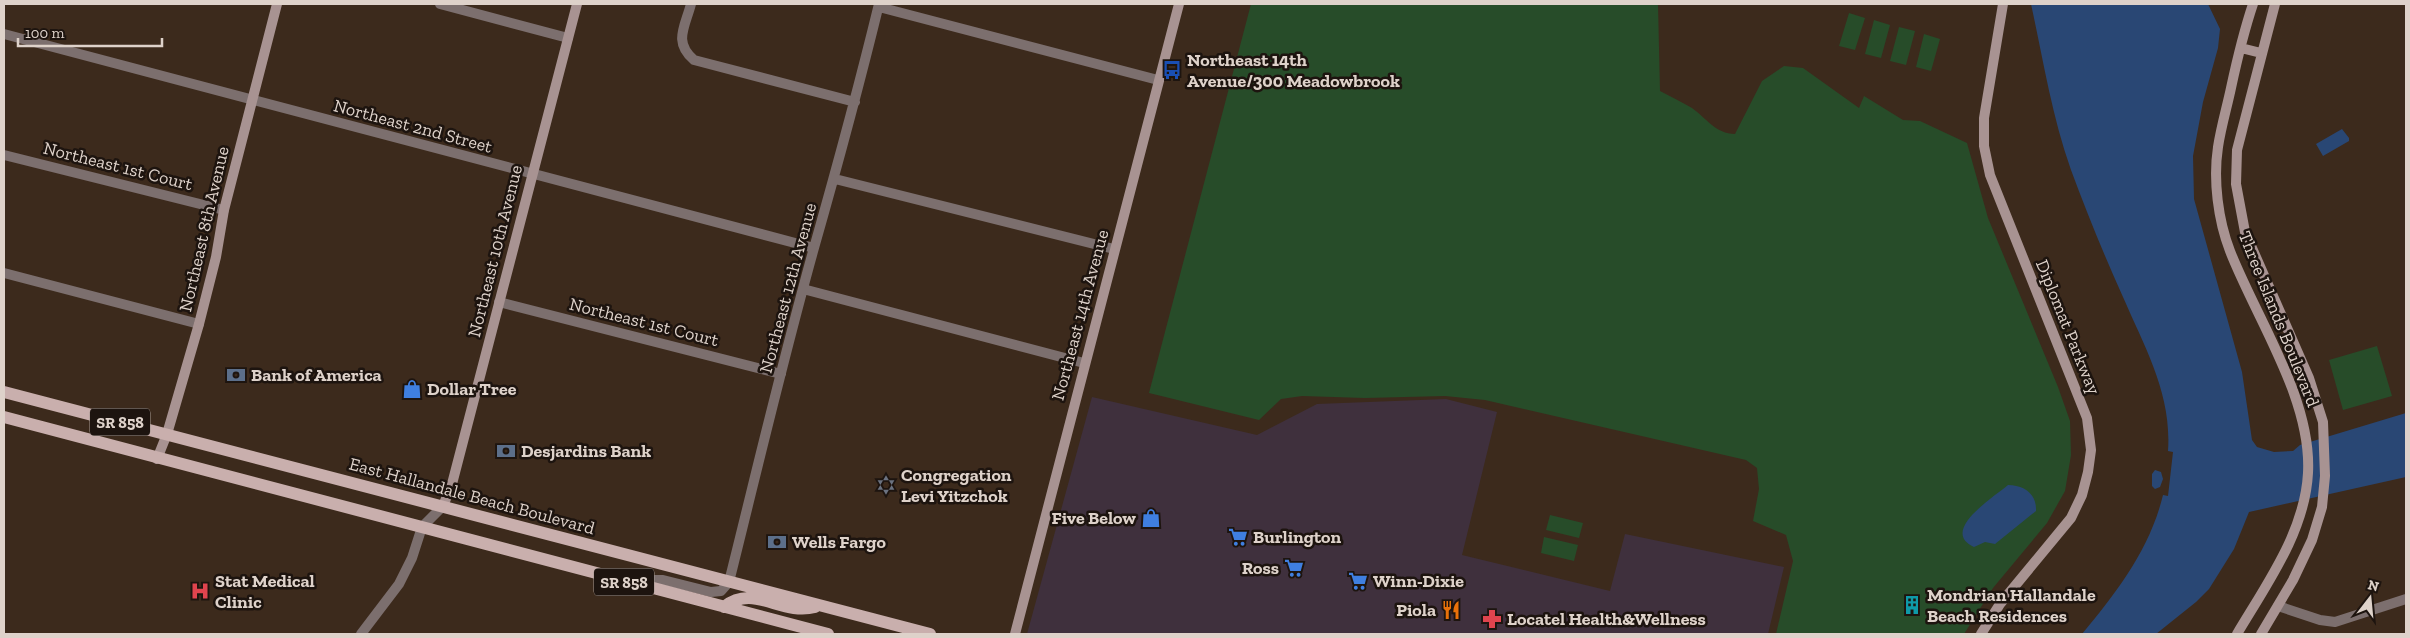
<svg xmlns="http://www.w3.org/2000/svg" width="2410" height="638" viewBox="0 0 2410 638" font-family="'Zilla Slab',serif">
<rect width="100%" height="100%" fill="#3c2a1c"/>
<path fill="#3f303d" d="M1092,397L1257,435L1317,404L1446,399L1497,412L1462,555L1610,591L1625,534L1784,567L1768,634H1027Z"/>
<path fill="#274c29" d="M1251,4H1658L1660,91C1671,97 1682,102 1692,108C1706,118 1716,134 1735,134L1762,81L1784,66L1803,68L1859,108L1864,96L1903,120L1920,121L1967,143L1988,218L2058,387L2070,421L2071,455L2065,491L2047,523L1993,588L1964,634H1776L1793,561L1786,535L1753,521L1759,489L1757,468L1746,460L1485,400L1445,396L1365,398L1302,396L1281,399L1259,420L1149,393Z
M1849,13L1865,18L1855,50L1839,46Z
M1874,20L1890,25L1881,58L1865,54Z
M1899,27L1915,31L1906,65L1890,61Z
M1924,34L1940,39L1931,71L1916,67Z
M2377,346L2392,396L2343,410L2329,360Z
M1550,515L1583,523L1579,538L1546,530Z
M1544,537L1578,545L1574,561L1541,553Z"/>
<path fill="#294774" d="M2031,4H2208L2220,29L2218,48L2203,102L2193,156L2194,199L2242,372L2252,440L2257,447L2274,452L2293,451L2300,445L2406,413V477L2249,512L2234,549L2209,589L2196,602L2156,634H2082C2117,592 2150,549 2163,495L2168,496L2173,452L2168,451C2172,394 2145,348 2123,297C2104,255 2087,213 2071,170C2052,117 2043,59 2031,4Z
M2342,129L2349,138V141L2323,156L2316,144Z
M2155,470L2161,472L2163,479L2160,487L2155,489L2152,486V474Z
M2008,485C2024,485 2037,494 2036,511L1995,544L1985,542L1974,547C1939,531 1994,497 2008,485Z"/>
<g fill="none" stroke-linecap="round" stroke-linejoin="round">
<path stroke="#7c6f6e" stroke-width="10" d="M440,4L568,38
M691,4C685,27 673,42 694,60L855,102
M879,7L1158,80
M4,34L814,248
M4,155L224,210
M835,179L1114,249
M4,273L199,324
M803,289L1084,363
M499,302L781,374
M639,584L655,580H663L711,592L721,591L729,582C757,470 783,359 814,248C837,167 859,86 879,4
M2278,606L2320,620L2335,622L2406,599
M361,634L399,584L412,558L422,527L443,506"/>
<path stroke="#a89392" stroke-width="10" d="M2241,48L2261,53
M157,459L167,434L199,324L216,257L224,210L277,4
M443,506L452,484L577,4
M1015,634L1179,4
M1981,634L2000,604L2071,518L2082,495L2088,472L2091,450L2087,418L1990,175L1984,146V118L2003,4
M2237,634C2266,585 2305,532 2308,473C2312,399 2257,320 2230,251C2218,220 2213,180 2218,147C2221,127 2227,107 2231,88C2237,60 2244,31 2253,4
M2261,634L2293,580L2312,540L2322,507L2325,476L2323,422L2309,378L2245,232L2236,184L2237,150L2275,4"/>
<path stroke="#c9afad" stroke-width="12" d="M4,392L930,634
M4,417L828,634
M724,607C754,583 781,616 815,607"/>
</g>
<defs>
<g id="bus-bare" transform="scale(1.5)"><path d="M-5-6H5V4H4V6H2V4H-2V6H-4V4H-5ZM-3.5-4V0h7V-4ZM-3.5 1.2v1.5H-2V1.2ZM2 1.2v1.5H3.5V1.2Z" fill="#1a4fb4" stroke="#1d140f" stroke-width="2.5" paint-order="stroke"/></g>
<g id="bank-bare" transform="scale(1.5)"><path d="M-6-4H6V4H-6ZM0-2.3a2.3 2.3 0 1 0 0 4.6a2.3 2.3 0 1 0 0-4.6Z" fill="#5c6f8a" stroke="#1d140f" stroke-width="2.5" paint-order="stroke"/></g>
<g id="shop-bare" transform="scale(1.5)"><path d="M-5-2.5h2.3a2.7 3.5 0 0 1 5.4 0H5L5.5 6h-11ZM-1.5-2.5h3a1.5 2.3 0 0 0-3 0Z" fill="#3f7fe0" stroke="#1d140f" stroke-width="2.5" paint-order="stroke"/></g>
<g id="synagogue-bare" transform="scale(1.5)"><path d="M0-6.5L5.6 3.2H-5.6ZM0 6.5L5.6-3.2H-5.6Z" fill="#6b7280" stroke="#1d140f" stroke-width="2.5" paint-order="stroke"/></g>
<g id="supermarket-bare" transform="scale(1.5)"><path d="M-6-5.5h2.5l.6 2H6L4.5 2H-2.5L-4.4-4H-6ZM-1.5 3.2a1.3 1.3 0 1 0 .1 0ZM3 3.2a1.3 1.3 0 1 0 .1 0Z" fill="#3f7fe0" stroke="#1d140f" stroke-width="2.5" paint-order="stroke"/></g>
<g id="hospital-bare" transform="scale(1.5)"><path d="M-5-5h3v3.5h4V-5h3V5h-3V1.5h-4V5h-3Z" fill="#e0444e" stroke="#1d140f" stroke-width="2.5" paint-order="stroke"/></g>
<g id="building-bare" transform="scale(1.5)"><path d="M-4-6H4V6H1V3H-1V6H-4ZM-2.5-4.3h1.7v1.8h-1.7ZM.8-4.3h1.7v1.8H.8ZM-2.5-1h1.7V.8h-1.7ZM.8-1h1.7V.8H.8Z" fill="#0f9aa8" stroke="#1d140f" stroke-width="2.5" paint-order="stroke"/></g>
<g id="restaurant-bare" transform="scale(1.5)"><path d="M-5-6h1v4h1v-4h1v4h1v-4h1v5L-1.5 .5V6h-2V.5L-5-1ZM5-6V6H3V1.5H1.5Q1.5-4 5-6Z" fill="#e8710a" stroke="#1d140f" stroke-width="2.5" paint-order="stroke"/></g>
<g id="pharmacy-bare" transform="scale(1.5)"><path d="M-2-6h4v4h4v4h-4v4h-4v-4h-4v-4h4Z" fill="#e0444e" stroke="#1d140f" stroke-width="2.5" paint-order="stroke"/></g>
</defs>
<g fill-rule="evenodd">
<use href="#bus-bare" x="1172" y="70"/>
<use href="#bank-bare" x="236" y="375"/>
<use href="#shop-bare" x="412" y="389"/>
<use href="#bank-bare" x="506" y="451"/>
<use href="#synagogue-bare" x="886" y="485"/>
<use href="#shop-bare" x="1151" y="518"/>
<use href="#supermarket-bare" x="1238" y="537"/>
<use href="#bank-bare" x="777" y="542"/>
<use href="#supermarket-bare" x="1294" y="568"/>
<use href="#supermarket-bare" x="1358" y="581"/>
<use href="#hospital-bare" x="200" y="591"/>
<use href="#building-bare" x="1912" y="605"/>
<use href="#restaurant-bare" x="1451" y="610"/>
<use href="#pharmacy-bare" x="1492" y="619"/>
</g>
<g text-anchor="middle" stroke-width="5" stroke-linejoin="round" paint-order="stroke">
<g fill="#1d140f" stroke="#a49992" stroke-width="1">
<rect x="90" y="408.5" width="60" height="27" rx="4"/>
<rect x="594" y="568.5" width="60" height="27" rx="4"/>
</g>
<g font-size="16" font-weight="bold" fill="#ded2ca">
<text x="120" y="428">SR 858</text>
<text x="624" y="588">SR 858</text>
</g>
<g font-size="18" font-weight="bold" fill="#ded2ca" stroke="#1d140f" text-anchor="start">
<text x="1187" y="66">Northeast 14th<tspan x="1187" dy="21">Avenue/300 Meadowbrook</tspan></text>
<text x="251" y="381">Bank of America</text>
<text x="427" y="395">Dollar Tree</text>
<text x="521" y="457">Desjardins Bank</text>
<text x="901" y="481">Congregation<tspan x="901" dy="21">Levi Yitzchok</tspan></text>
<text x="1136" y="524" text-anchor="end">Five Below</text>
<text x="1253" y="543">Burlington</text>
<text x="792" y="548">Wells Fargo</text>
<text x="1279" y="574" text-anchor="end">Ross</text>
<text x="215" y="587">Stat Medical<tspan x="215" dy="21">Clinic</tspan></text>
<text x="1373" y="587">Winn-Dixie</text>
<text x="1927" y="601">Mondrian Hallandale<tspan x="1927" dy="21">Beach Residences</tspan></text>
<text x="1436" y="616" text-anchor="end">Piola</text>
<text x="1507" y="625">Locatel Health&amp;Wellness</text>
</g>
<g font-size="18" fill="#ded2ca" stroke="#1d140f">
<text transform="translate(413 126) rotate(15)" y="6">Northeast 2nd Street</text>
<text transform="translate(118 166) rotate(14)" y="6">Northeast 1st Court</text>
<text transform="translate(204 229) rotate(-77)" y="6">Northeast 8th Avenue</text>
<text transform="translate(495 251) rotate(-76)" y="6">Northeast 10th Avenue</text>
<text transform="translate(788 288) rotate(-75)" y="6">Northeast 12th Avenue</text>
<text transform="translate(1080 315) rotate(-75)" y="6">Northeast 14th Avenue</text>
<text transform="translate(2279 319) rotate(68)" y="6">Three Islands Boulevard</text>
<text transform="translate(644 322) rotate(14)" y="6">Northeast 1st Court</text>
<text transform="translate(2068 327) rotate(68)" y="6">Diplomat Parkway</text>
<text transform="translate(472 496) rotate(15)" y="6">East Hallandale Beach Boulevard</text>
</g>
</g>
<rect width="2410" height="638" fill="none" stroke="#ded2ca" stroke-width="10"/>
<g transform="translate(2370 598) rotate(16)" stroke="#1d140f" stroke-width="4" paint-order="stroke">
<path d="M0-4L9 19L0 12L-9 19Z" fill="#ded2ca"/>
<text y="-8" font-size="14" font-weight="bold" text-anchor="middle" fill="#ded2ca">N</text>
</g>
<path d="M18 38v8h144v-8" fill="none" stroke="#ded2ca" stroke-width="2.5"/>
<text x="25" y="38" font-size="15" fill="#ded2ca" stroke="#1d140f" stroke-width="4" paint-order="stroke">100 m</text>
</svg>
